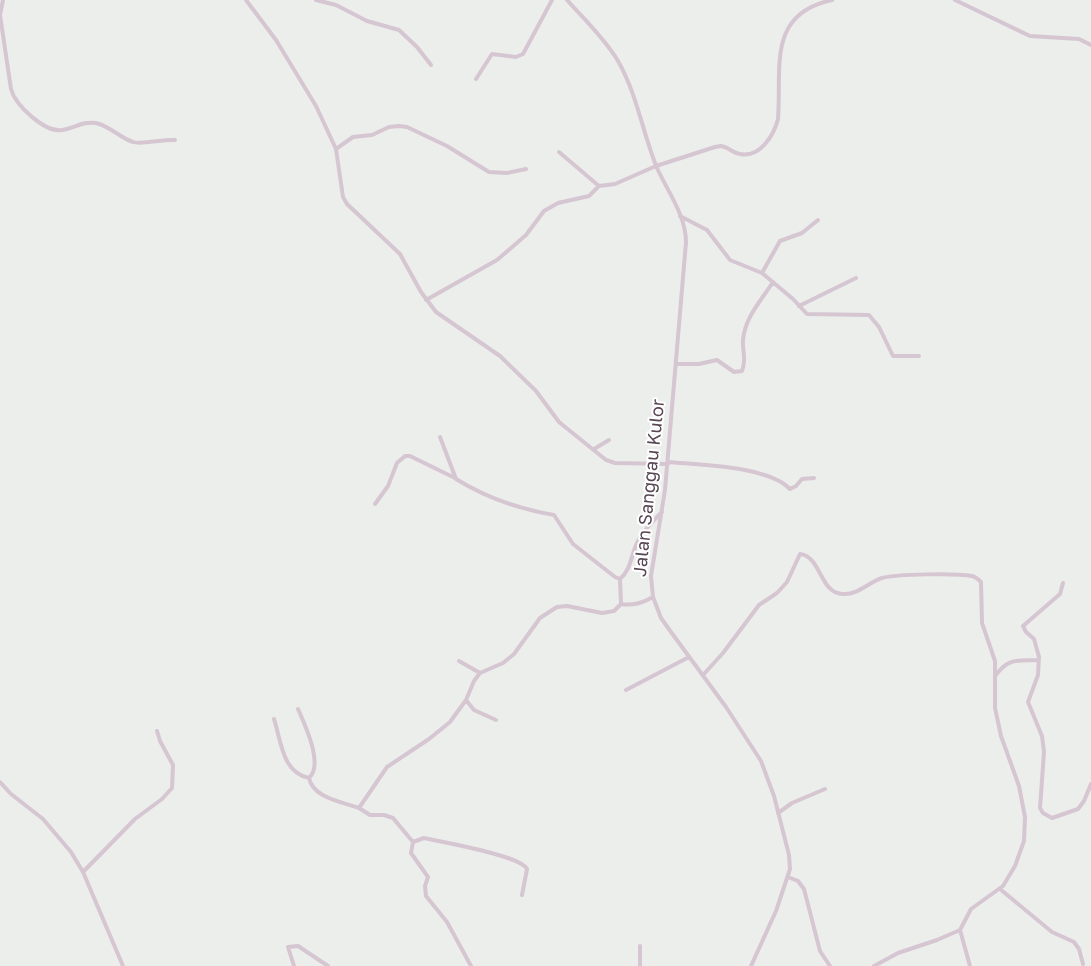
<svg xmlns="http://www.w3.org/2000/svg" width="1091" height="966" viewBox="0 0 1091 966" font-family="'Golos Text',sans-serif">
<rect width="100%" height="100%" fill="#eceeec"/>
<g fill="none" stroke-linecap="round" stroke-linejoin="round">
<path stroke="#d5c6d1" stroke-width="4" d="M3,0L0,15L11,89C15,105 45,133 62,130C75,128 82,121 96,123C110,126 120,138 133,142C141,145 164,139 175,140
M246,0L276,40L316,106L336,149L343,197L347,204L400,254L421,292L436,312L500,356L536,391L559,422L606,460L615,463L668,464
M316,0L336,5L367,21L399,30L417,47L431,65
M567,0C584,19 605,39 618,61C637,94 643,134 657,168C668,192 686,216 686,242L665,490L651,576L653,597L661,618L671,632L726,707L761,761L774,796L789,855L790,869L776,911L751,966
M955,0L1030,36L1079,39L1091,45
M476,79L492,54L516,57L523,54L552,0
M336,149L353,137L372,135L389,127L399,126L407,127L447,146L489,172L507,173L526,169
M559,152L599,186
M680,216L707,230L730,260L762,273L793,299L807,314L869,315L879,327L893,356H919
M762,273L780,241L802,233L818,220
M426,300L497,260L526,235L544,211L558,203L589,196L599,186L615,184L656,166L715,147L721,146C728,147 733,153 740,154C760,158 774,135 778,119C782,69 766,14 832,0
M799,306L856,278
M676,364H699L717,360L734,372L742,371C747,360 742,351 743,340C745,317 761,301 773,282
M440,437L456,479C485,497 519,509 554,515L573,544L615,577L620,579
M594,449L609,440
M668,462C700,465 768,466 790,489L796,486L802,479L814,478
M375,504L388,486L397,463L405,456H410L455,478
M1063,583L1060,594L1023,626L1026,632L1034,639L1039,657L1038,675L1028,702L1042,736L1044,752L1040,808L1043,813L1052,818L1078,809L1084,801L1091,784
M621,604C633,606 642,603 653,597
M459,661L480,673
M703,675L723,653L759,605L777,593L787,582L800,554C821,556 820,594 843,594C858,595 869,582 882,578C897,574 955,573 972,576C976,577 978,579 981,582L982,623L995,661V708L1001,736L1019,786L1025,817L1024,841L1015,866L1003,886L971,909L960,930L937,940L898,953L874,966
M995,676C1009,657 1017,661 1039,660
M626,690L689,657
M466,700L474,710L496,720
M298,709C305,725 324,765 309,778
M274,719C281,740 282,773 309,778
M309,778C313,798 342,802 359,808
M0,782L11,794L43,819L71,852L83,872L123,966
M778,813L792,803L825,789
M413,842L424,838C441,842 520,855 527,869L522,895
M83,872L135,819L162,799L172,788L173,765L160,741L157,731
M788,877L798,881L804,889L820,951L830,966
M1000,889L1052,932L1074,942L1079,949L1083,964
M960,930L970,966
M294,966L288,947L298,946L328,966
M471,966L447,922L426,896L425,886L428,877L411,853L413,842L393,818L384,815H370L359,808L387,767L429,739L450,722L466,700L474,681L480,673L503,663L514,654L540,618L557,607L567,606L602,613L614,611L621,604L620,579C631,570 631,555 637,543C643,531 652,522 662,512
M640,966V946"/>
</g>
<g text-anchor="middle" stroke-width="4" stroke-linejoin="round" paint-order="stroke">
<g font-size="18" fill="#574653" stroke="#fff">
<text transform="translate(649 488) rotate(-84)" y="6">Jalan Sanggau Kulor</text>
</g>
</g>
</svg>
